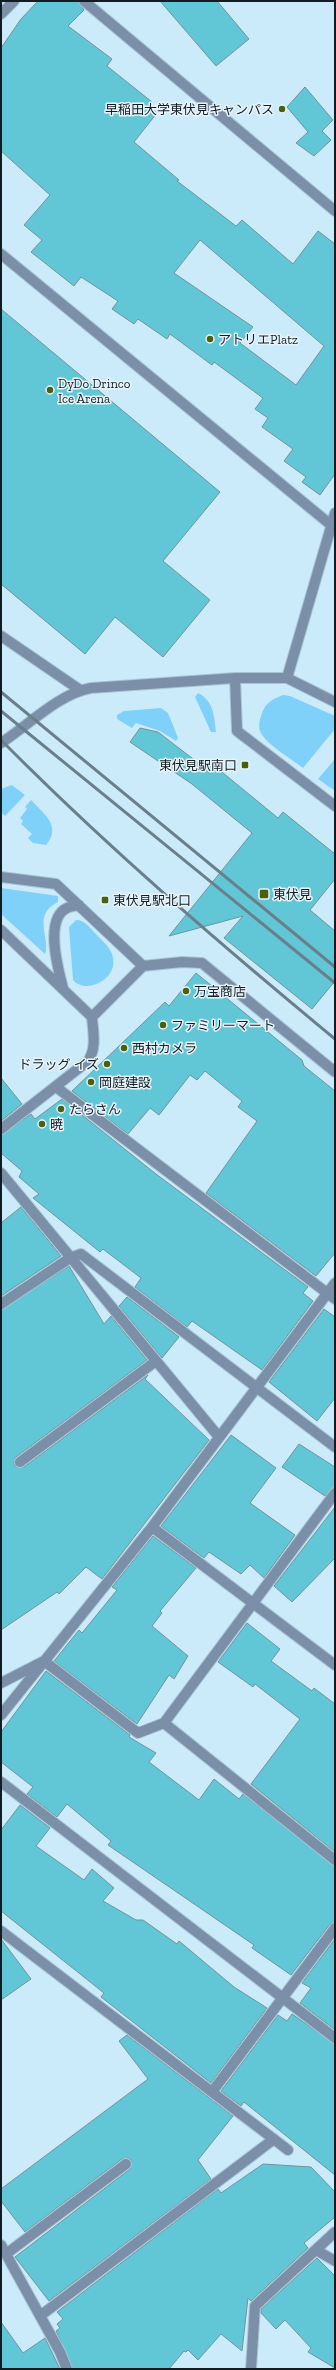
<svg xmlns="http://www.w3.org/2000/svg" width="336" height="2370" viewBox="0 0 336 2370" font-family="'Zilla Slab','Noto Sans JP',serif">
<rect width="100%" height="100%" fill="#cbebfb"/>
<path fill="#80d1f9" d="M198,693C214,701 214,716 216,732H211L195,697Z
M283,695L290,696L335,716V729L303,768C293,760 264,743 260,731C258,725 260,719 262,713C266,702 273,699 283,695Z
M161,708L168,713L178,738L176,741L160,731L136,723L132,728L117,719V715L124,711Z
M335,759V791L318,779Z
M12,785L25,795L5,816L1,812V789Z
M31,800C44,814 62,826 46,845L33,843L28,838L32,834L21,824L23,821L20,818L27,809L25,807Z
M1,888L58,896V902C31,915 51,938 45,954L1,914Z
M76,920C85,920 90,928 96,934C100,939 107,944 110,950C125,975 88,997 73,980L69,927Z"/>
<path fill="#61c7d7" stroke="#71949a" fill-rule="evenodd" d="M38,1H78L84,10L68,26L112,59L107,66L152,102L148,106L157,113L134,142L179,180L177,181L236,226L242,220L293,264L318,231L335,244V474L320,495L302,482L306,477L284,461L293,449L262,427L268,418L255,409L263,398L214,362L212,365L170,334L167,339L138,319L134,324L112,309L118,301L81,277L74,286L31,252L42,240L24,225L50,195L1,151V48L21,19ZM200,240L324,346L296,385L240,343L253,327L174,273Z
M160,1H217L249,39L216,66Z
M305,87L333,120L322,131L331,140L314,156L296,143L308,132L287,107Z
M1,309L220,492L163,561L210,600L163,657L115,617L85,654L1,584Z
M140,728L158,732L201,765L206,759L278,818L283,812L335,854V879L310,910L335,931V981L312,1009L224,938L243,916L169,936L252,833L192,784L130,742Z
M196,973L302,1060L304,1066L335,1091V1253L316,1276L206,1193L257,1121L238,1107L242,1101L205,1071L197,1080L190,1075L159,1115L150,1108L128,1134L72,1091L165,1002L169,1006Z
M1,1078L22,1104L1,1121Z
M62,1099L156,1174L308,1287L303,1293L313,1301L262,1370L192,1321L187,1327L135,1287L141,1278L103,1249L100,1252L33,1198L39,1194L19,1177L22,1171L1,1153V1135L31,1114L35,1119Z
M21,1207L61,1256L1,1296V1223Z
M69,1266L104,1324L111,1316L147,1360L16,1457L14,1462L15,1466L24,1467L148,1375L145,1379L209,1440L102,1579L86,1567L59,1594L57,1592L1,1630V1310Z
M127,1297L179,1337L162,1358L119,1306Z
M324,1309L335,1317V1398L317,1421L269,1382Z
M231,1435L276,1468L250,1503L295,1535L264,1578L250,1565L241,1574L209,1552L204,1558L161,1526Z
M299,1444L335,1467V1487L325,1496L282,1467Z
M335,1507V1558L292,1602L274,1586Z
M153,1536L196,1568L160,1611L162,1613L152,1626L188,1656L174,1679L169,1675L137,1724L54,1661L79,1630L82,1633L117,1590L112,1587Z
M247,1623L280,1649L271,1661L312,1691L314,1688L335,1704V1852L251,1784L300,1719L255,1684L253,1687L218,1662Z
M46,1671L130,1735L129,1737L156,1753L149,1762L199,1800L214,1779L239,1799L243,1794L335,1866V1922L330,1924L291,1975L252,1948L254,1945L108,1845L111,1841L67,1804L57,1817L27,1794L33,1787L1,1762V1732Z
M20,1805L50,1828L36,1846L84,1880L92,1869L114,1888L103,1901L136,1920H143L177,1944L179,1941L234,1987L267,2008L211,2083L101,1997L104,1993L1,1911V1830Z
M1,1939L31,1979L1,2000Z
M335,1939V2030L300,2003L311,1988L302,1983Z
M292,2014L335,2044V2175L244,2102L241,2106L221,2091L278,2015L287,2021Z
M127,2035L233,2116L198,2160L211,2179L49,2301L15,2257L130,2169L131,2160L128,2158L122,2159L25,2232L1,2201V2189L148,2079L119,2041Z
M263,2164L311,2167L335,2192V2217L304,2243L308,2248L251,2301L248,2298L242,2351L221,2334L198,2360L188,2350L186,2352L184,2351L169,2369H73L56,2331L60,2328L57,2324L63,2319L57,2312L218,2189L221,2193Z
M317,2258L335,2276V2368L308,2352L311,2348L285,2320L276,2329L261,2313V2309Z
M1,2322L23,2353L45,2338L60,2369H1Z"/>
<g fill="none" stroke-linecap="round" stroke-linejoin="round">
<g stroke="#aac6d4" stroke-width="12">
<path id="minor" d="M84,1L335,211
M1,14L14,1
M1,254L331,525
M1,636L80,690
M235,678L237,731L335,806
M287,678L335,513
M1,743C29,725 58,694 91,688L235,678H287L335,702
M1,877L56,884L143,966L92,1017L1,930
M143,966L182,962L202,963L335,1072
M63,988C58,969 44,919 67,908C71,906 76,906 79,905
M56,1087L335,1299
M1,1129L88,1061C97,1048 93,1032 92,1017
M1,1173L219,1437
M1,1304L70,1258L81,1254L335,1447
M20,1462L156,1361
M335,1493L164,1723L335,1860
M152,1527L335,1665
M1,1683L44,1661L138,1733L164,1723
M1,1715L152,1527L335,1283
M1,1782L335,2038
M1,1931L288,2150
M212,2092L335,1928
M1,2245L60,2352L67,2369
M316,2250L335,2261
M6,2254L126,2164
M40,2316L274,2139
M251,2369L255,2306L335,2232"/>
</g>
<use href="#minor" stroke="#7b90a8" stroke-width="10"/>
<path stroke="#6a7f8a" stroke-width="3" d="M1,692L335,967
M1,711L335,983
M1,740C106,846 220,944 335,1039"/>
</g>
<g fill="#4c6009" stroke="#e8f4fb" stroke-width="1.5">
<circle cx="282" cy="109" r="4"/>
<circle cx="210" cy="339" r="4"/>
<circle cx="50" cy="390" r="4"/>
<rect x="241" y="761" width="8" height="8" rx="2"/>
<rect x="259" y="889" width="10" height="10" rx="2"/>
<rect x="101" y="896" width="8" height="8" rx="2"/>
<circle cx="186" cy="991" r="4"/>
<circle cx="163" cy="1025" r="4"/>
<circle cx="124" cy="1048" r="4"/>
<circle cx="107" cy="1064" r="4"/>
<circle cx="91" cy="1082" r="4"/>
<circle cx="61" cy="1109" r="4"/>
<circle cx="42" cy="1124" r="4"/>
</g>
<g text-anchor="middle" stroke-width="3" stroke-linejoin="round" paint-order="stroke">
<g font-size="13" fill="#121d23" stroke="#e8f4fb" text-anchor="start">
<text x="274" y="114" text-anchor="end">早稲田大学東伏見キャンパス</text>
<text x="218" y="344">アトリエPlatz</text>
<text x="58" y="388">DyDo Drinco<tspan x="58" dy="15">Ice Arena</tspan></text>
<text x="237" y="770" text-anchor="end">東伏見駅南口</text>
<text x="273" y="899">東伏見</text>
<text x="113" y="905">東伏見駅北口</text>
<text x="194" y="996">万宝商店</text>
<text x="171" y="1030">ファミリーマート</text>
<text x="132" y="1053">西村カメラ</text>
<text x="99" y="1069" text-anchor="end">ドラッグ イズ</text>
<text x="99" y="1087">岡庭建設</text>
<text x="69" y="1114">たらさん</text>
<text x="50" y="1129">暁</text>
</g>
</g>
<rect width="336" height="2370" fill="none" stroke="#121d23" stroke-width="4"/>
</svg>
